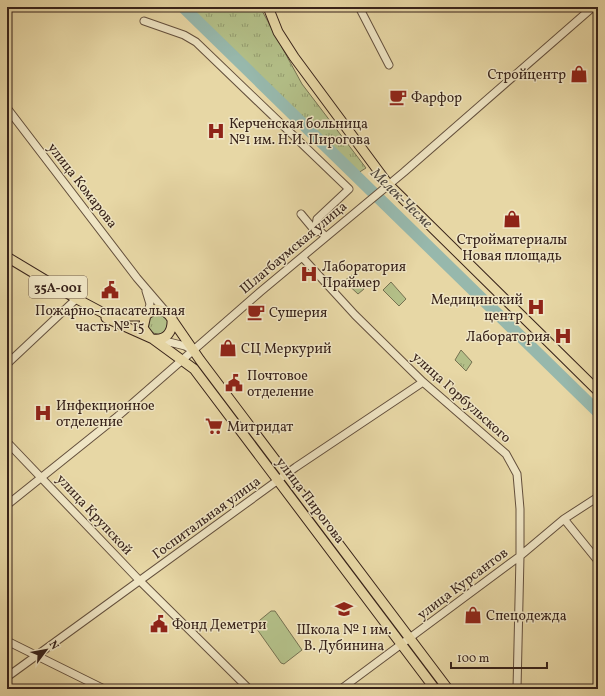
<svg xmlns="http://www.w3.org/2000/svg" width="605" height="696" viewBox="0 0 605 696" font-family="Vollkorn,serif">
<defs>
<pattern id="grass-tufts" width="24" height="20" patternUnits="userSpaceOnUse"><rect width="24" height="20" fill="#b3bf88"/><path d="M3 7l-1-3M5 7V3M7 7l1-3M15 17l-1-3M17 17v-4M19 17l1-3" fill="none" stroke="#939b6e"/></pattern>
</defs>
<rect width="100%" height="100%" fill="#e7d7a5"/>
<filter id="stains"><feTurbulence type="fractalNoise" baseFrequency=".005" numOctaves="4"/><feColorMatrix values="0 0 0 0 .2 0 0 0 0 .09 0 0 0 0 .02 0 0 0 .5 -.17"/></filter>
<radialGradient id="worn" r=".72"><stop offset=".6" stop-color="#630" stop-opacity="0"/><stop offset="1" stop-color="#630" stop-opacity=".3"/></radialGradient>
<path fill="url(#grass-tufts)" stroke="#767151" d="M190,7H260L302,84L366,168L358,173Z
M148 324a10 10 0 1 1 20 0a10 10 0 1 1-20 0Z
M461,350L472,362L466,371L455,360Z
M286,479L403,635H399L286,484Z
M413,650L449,689H440L414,654Z"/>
<path fill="#b3bf88" stroke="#767151" d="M352,275L364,289L358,294L344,281Z
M391,282L406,299L399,306L383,290Z
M271,611H275L302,650L284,664L281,663L254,625Z"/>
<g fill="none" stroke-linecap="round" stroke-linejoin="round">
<path stroke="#97b8ac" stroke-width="12" d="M183,7L598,412"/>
<g stroke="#64503d" stroke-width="9">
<path id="minor" d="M359,7L389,65
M144,21L184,35L196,42L349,189L317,219L316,227L326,237
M7,108L137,278L167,313
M301,214L316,232
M302,257L355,315L423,382L506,454L517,474L520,509V556L517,689
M146,291L150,304L148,312
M157,339L185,346L192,350
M7,364L74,301
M7,442L140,581L249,689
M7,505L118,416L260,292L404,172L593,7
M564,519L598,561
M7,641L104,689
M7,677L296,467L423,382
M341,689L520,556L564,519L598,497"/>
</g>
<g stroke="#38231a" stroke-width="11">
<path id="major" d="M268,7L278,32L294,57L388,184L598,391
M7,257L77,299L109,316H138L146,315L155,309L164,311L169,315L200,360L448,689
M146,315L143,328L149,336
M106,318L153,339L194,369L435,689
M153,339C167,341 173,331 172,318"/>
</g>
<use href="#minor" stroke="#efe5c4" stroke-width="7"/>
<use href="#major" stroke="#e7d7a5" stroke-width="9"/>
</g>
<defs>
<g id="shop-bare" transform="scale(1.38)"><path d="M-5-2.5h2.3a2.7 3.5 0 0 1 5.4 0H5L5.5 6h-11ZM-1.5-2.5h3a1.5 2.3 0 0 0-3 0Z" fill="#8f2418" stroke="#efe5c4" stroke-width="2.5" paint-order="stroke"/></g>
<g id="cafe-bare" transform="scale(1.38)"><path d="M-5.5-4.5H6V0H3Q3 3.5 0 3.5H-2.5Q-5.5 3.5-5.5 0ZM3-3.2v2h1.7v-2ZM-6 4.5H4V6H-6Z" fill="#8f2418" stroke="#efe5c4" stroke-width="2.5" paint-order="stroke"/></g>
<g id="hospital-bare" transform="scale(1.38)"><path d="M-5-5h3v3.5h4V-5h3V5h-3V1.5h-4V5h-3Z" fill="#8f2418" stroke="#efe5c4" stroke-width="2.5" paint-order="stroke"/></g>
<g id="civic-bare" transform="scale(1.38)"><path d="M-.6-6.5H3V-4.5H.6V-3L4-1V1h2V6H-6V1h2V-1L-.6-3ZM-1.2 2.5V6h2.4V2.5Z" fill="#8f2418" stroke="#efe5c4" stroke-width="2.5" paint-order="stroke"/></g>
<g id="supermarket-bare" transform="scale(1.38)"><path d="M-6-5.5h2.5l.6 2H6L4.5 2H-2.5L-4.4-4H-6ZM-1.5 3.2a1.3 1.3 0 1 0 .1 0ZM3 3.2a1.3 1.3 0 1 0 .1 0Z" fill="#8f2418" stroke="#efe5c4" stroke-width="2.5" paint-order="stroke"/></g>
<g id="school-bare" transform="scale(1.38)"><path d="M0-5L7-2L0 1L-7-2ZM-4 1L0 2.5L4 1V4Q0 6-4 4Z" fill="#8f2418" stroke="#efe5c4" stroke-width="2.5" paint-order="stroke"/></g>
</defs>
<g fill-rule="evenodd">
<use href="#shop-bare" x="579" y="74"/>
<use href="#cafe-bare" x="398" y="97"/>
<use href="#hospital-bare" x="216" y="131"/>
<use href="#shop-bare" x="512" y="219"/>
<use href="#hospital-bare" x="309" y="274"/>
<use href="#civic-bare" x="110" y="290"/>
<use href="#hospital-bare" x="536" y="307"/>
<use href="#cafe-bare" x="256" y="312"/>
<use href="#hospital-bare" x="563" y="336"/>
<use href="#shop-bare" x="228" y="348"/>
<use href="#civic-bare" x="234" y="383"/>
<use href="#hospital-bare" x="43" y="413"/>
<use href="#supermarket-bare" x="214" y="426"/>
<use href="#school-bare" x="344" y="609"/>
<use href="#shop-bare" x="473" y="615"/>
<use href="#civic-bare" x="159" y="624"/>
</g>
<g text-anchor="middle" stroke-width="3" stroke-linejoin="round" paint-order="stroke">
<rect fill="#efe5c4" stroke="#6f5d4d" stroke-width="1" x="29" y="276" width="58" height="22" rx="3"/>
<g font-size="13" font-weight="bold" fill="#38231a">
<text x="58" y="292">35А-001</text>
</g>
<g font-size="14" fill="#38231a" stroke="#efe5c4" text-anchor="start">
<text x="566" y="79" text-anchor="end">Стройцентр</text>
<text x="411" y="102">Фарфор</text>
<text x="229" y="128">Керченская больница<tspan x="229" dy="16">№1 им. Н.И. Пирогова</tspan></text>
<text x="512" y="244" text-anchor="middle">Стройматериалы<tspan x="512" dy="16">Новая площадь</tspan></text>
<text x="322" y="271">Лаборатория<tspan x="322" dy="16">Праймер</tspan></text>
<text x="523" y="304" text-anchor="end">Медицинский<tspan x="523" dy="16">центр</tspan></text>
<text x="110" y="315" text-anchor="middle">Пожарно-спасательная<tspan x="110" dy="16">часть № 15</tspan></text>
<text x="269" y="317">Сушерия</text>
<text x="550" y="341" text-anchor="end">Лаборатория</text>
<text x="241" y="353">СЦ Меркурий</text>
<text x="247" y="380">Почтовое<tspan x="247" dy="16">отделение</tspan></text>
<text x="56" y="410">Инфекционное<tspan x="56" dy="16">отделение</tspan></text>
<text x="227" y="431">Митридат</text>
<text x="486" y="620">Спецодежда</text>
<text x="172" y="629">Фонд Деметри</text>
<text x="344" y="634" text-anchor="middle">Школа № 1 им.<tspan x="344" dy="16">В. Дубинина</tspan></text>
</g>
<g font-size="14" fill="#38231a" stroke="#efe5c4">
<text transform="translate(83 185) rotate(52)" y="5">улица Комарова</text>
<text transform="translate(293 247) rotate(-40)" y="5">Шлагбаумская улица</text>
<text transform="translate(462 397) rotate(42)" y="5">улица Горбульского</text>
<text transform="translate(311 500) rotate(53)" y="5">улица Пирогова</text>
<text transform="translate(95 514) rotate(47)" y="5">улица Крупской</text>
<text transform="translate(206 517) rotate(-36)" y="5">Госпитальная улица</text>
<text transform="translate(462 583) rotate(-37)" y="5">улица Курсантов</text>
</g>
<g font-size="15" font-style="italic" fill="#50483e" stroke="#efe5c4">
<text transform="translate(402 198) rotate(44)" y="5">Мелек-Чесме</text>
</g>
</g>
<rect width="605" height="696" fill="none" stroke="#e7d7a5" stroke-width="24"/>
<rect x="8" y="8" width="589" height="680" fill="none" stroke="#38231a" stroke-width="2"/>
<rect x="12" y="12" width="581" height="672" fill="none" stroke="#38231a"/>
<g transform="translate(46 650) rotate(58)" stroke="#efe5c4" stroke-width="3" paint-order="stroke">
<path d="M0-3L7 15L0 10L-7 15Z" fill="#38231a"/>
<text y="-6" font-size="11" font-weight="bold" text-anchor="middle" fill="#38231a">N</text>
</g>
<path d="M451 662v6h96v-6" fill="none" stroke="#38231a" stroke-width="2"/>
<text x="457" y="662" font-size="12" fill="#38231a" stroke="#efe5c4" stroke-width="3" paint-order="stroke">100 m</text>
<rect width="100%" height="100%" filter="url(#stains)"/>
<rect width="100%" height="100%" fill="url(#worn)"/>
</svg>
